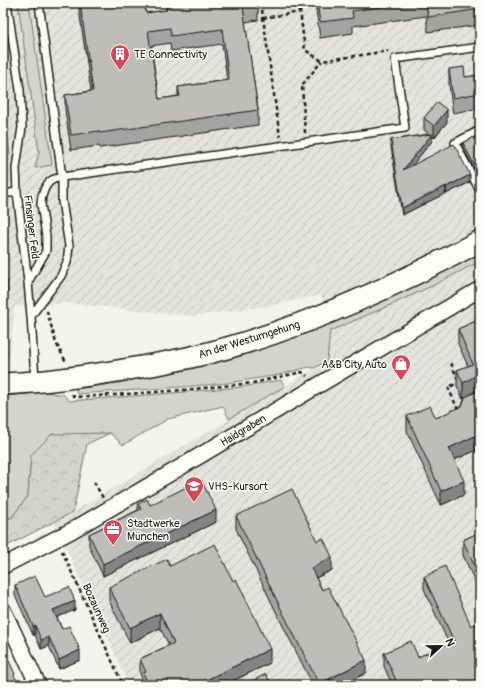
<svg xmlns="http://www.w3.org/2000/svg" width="483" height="688" viewBox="0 0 483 688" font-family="Pangolin,sans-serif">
<defs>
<pattern id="industrial-furrows" width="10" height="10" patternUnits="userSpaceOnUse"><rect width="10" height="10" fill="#e4e3de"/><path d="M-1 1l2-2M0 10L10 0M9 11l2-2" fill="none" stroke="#c3c2be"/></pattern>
<pattern id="forest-crowns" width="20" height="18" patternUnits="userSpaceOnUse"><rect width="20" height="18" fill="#d4d3cf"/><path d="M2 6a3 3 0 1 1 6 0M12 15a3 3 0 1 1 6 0" fill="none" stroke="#b5b5b1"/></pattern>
</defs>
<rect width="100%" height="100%" fill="#f4f3ee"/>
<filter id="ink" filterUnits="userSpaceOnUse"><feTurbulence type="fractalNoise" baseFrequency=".025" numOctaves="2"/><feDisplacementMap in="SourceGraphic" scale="8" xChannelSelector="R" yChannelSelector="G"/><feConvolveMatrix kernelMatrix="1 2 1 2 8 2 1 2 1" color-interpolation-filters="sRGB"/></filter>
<g filter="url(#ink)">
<path fill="url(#industrial-furrows)" d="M3,3H480V685H129L54,522L73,512L327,361L330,331L321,295L274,305L193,316L64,303L15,307L9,360H3V201L12,199L3,139Z"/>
<path fill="#d4d3cf" stroke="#787876" d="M18,3H29L52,165L35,168L39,152Z
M3,99L10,155L3,156Z
M480,249V261L432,286L386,307L330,331L327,361L314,368L309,367L279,375L228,383L182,387L77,394L76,389L119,383L181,369Z
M281,380L285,386L229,419L223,406L168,419L123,445L110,433L31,455L28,496L12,517L3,521V396L15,395L48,392L56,394H63L69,401L184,392L241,387Z"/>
<path fill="url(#forest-crowns)" stroke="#787876" d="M110,433L87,444L73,512L3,548V521L12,517L28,496L31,455L52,434Z"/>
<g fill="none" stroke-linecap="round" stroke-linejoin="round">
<g stroke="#1c1c1c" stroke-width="10">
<path id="service" d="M7,3L20,90L22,127L16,168L17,192L28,282L31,316L35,380
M480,130L455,143L479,189H480
M3,194L17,192
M28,282L46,251V236L41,204C41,196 45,184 52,180C55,178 59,178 62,177L405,128L395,59L480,47
M31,316L61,276L67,262L69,246L62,201V177L39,3"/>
</g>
<g stroke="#1c1c1c" stroke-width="18">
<path id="minor" d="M3,566L71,531L169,474L480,289
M3,610L38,685"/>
</g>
<g stroke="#1c1c1c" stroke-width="24">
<path id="secondary" d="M3,384C49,382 95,375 141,367C170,362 199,356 227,348C315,323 399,284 480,241"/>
</g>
<path stroke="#1c1c1c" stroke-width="2.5" stroke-dasharray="4 3" stroke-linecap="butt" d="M261,3L280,137
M299,3L305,50L322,61L388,51
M262,6L283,3
M263,18L300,12
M305,133L302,85L322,61
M47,311L56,343L66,362
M451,363L458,380
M73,394V396L83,397L183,390L253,383L302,372L307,376
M458,410L448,387L459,383
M94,482L103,498
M62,551L123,685"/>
<use href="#service" stroke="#fdfcf7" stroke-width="7"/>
<use href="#minor" stroke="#fdfcf7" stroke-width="15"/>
<use href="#secondary" stroke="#fdfcf7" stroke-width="21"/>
</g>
<path fill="#a3a3a0" stroke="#1c1c1c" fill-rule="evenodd" d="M78,3H144L146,13L166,10V3L258,5V20L245,22L258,110V125L100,148L99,146L71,150L65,110V95L91,91ZM170,43L171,51L222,44L227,80L178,87V96L159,99L151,46Z
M315,3H480V25L428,32L426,16L353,26V33L320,38Z
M449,69L465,77L480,75V108L453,113L449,85Z
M424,118L447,122L434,138L432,136V141L413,164L470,182L446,194V193L402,215L391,147V140L429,134L424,130Z
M480,134V177L479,178L463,147V143Z
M3,258L7,283V295H3Z
M478,320L480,388L468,396L480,390V453L479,454L477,450L454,460L464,495L441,505L407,431V416L436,418L462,406L465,397L463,399L457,386V370L468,366L458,344V329Z
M138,504L150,505L216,522L103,576L89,546V534L138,510Z
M236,516L317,541L332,570L316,578L366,673L343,685H313L282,624L236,529Z
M480,532V593L463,555V540Z
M170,566L270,663L224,685H143V681L140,674V659L169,645L160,628L130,643L109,601V587Z
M424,577L480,685H392L384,666V653L418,657L449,644L424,589Z
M15,585L45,597L75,610L57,617L62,629L80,660L59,669L49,646L41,649L35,635H33L15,595Z"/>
<path fill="#858482" stroke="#1c1c1c" d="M447,110V122L434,138V126Z
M432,134V141L403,177V170Z
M470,175V182L446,194V187Z
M446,186V193L402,215V208Z
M480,373V388L463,399V383Z
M477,435V450L449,462V448Z
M480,439V453L479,454V440Z
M464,481V495L441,505V491Z
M216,510V522L103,576V564Z
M332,557V570L311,580V568Z
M75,601V610L53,619V610Z
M160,613V628L130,643V628Z
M35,625V635H33V626Z
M49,637V646L41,649V640Z
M270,649V663L224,685H202V682Z
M80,650V660L59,669V660Z
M366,660V673L343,685H319V684Z"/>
<path fill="#bebdba" stroke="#1c1c1c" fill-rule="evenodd" d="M80,3H144L146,13L167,10L166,3H258V5L243,7L258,110L100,133L99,131L71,135L65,95L93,91ZM170,28L171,36L222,29L229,80L178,87L180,96L159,99L148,31Z
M317,3H408L352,11L353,18L320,22Z
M426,3H480V9L428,17Z
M464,67L465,77L480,75V93L453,98L449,69Z
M437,102L447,110L434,126L424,118Z
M432,134L403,170L454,144L470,175L446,187V186L402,208L391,140Z
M480,134V173L479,174L463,143Z
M3,258L7,283L3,284Z
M478,320L480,325V373L463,383L457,370L473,364L458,329Z
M480,390V439L479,440L477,435L449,448L464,481L441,491L407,416L430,406L436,418L462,406L465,397Z
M201,480L216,510L103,564L89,534L141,509L138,504L147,499L150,505Z
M292,489L317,541L323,538L332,557L311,568L322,590L328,587L366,660L319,684L282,611L236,516Z
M480,532V579L463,540Z
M215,544L233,581L236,579L270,649L202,682L204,685H149L143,673L146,672L140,659L174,643L160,613L130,628L109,587L167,559L170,566Z
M445,566L471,626L475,624L480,635V685H398L384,653L411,641L418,657L454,641L424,577Z
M35,576L45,597L69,587L75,601L53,610L62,629L69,626L80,650L59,660L49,637L41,640L35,625L33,626L15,585Z
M3,648L15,674L14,675L17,681L16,682L17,685H3Z
M266,674L271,685H244Z"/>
</g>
<defs>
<g id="building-pin" transform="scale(1)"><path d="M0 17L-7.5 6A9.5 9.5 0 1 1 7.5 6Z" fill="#d1495b" stroke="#fdfcf7"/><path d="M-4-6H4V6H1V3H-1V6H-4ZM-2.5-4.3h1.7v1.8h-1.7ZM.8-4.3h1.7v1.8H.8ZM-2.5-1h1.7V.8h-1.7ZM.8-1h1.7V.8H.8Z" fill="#fff"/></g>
<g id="shop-pin" transform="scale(1)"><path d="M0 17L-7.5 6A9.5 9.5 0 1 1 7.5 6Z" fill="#d1495b" stroke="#fdfcf7"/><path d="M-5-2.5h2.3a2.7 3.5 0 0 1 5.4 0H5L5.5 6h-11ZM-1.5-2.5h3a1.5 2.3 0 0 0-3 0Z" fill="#fff"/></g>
<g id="school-pin" transform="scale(1)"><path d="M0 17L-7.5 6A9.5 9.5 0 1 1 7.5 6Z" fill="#d1495b" stroke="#fdfcf7"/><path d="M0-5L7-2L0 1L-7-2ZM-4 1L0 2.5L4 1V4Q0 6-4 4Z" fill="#fff"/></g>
<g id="office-pin" transform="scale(1)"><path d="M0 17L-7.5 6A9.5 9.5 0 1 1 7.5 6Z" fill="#d1495b" stroke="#fdfcf7"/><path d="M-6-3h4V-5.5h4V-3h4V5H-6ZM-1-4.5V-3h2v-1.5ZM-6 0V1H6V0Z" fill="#fff"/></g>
</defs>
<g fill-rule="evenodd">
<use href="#building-pin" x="120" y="54"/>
<use href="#shop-pin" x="401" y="364"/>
<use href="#school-pin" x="194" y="486"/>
<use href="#office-pin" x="113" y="529"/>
</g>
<g text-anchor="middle" stroke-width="3" stroke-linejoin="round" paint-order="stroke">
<g font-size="11" fill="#1c1c1c" stroke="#fdfcf7" text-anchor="start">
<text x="134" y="58">TE Connectivity</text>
<text x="387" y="368" text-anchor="end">A&amp;B City Auto</text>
<text x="208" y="490">VHS-Kursort</text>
<text x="127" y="527">Stadtwerke<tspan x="127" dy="13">München</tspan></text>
</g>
<g font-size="11" fill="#1c1c1c" stroke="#fdfcf7">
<text transform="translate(32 227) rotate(83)" y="4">Finsinger Feld</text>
<text transform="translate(249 339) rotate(-17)" y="4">An der Westumgehung</text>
<text transform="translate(243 430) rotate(-31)" y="4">Haidgraben</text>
<text transform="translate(97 608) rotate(66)" y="4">Bozaunweg</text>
</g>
</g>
<rect width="483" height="688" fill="none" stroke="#fdfcf7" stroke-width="16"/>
<rect x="8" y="8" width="467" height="672" fill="none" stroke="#1c1c1c" stroke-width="1.5" filter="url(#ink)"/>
<g transform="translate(441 646) rotate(68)" stroke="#fdfcf7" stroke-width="3" paint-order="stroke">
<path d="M0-3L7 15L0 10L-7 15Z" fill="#1c1c1c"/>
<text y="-6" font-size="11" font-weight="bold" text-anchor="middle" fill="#1c1c1c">N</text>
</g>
</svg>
